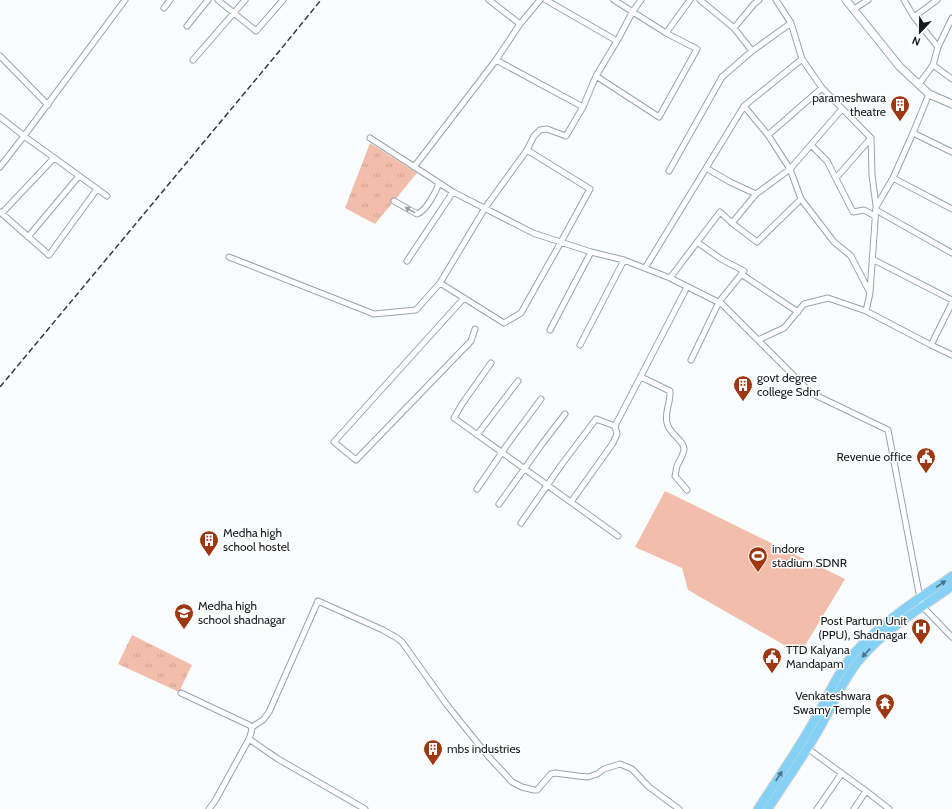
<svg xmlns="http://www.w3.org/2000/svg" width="952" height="809" viewBox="0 0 952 809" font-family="Cabin,sans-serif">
<defs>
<pattern id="park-tufts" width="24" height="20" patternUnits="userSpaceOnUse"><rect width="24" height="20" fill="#f2bdab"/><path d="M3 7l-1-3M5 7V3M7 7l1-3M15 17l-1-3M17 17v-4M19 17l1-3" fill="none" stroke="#cfa293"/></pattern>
</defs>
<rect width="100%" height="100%" fill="#f9fcfd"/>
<path fill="url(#park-tufts)" d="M370,143L417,173L375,224L345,208Z
M132,635L192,665L179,692L118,664Z"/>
<path fill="#f2bdab" d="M665,491L845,579L800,654L688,590L682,568L635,547Z"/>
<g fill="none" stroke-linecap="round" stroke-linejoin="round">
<g stroke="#98a3ab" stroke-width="7">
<path id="street" d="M218,0L256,31L283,0
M489,0L520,24
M540,0L520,24L496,60L583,107L596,76
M546,0L617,41
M614,0L666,33L697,49L659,117L596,76L617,41L633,11L641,0
M700,0L734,28L752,51L791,23L776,0
M904,0L914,17L937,0
M164,8L170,0
M854,9L868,0
M914,17L938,47
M187,26L208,0
M734,28L754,4L759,0
M666,33L690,0
M0,56L48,105
M193,60L245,0
M933,65L952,79
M919,84L933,65L938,47L952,18
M822,88L871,138L872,175L876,206
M744,106L768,135L790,169L801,199L834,242L851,256L870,293L866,311L828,298L804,304L784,328L758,340
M0,117L24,136L107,196
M913,133L952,152
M768,135L822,88L802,59
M370,138L453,192L533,233L591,252L624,260L670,278L722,304L811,393L888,430L920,598L923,607L952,637
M811,145L827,161L853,212L864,210L875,216
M0,167L24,136L125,0
M414,167L496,60
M706,168L730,182L756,194
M669,171L722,77L752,51
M836,178L871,138
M893,178L952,209
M394,201L417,214C426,211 436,192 439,183
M876,210L952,253
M0,212L49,255L97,189
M2,213L54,158
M732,223L757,242L801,199
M28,237L79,176
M229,257L374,314L416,310L440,283L504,323L521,313L561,242L590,189L527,150
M872,259L952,300
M407,261L453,192
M645,268L744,106L802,59L791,23
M741,274L798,312
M670,278L720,212L732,223L756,194L790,169L842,109
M440,283L485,208L527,150L534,136L540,130L547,129L566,136L583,107
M870,292L876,207L893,178L913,133L929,94
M464,298L334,442L356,460L471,341L475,329
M866,311L931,345L952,355
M550,330L591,252
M580,345L624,260
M931,345L952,303
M691,360L719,302L744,271L721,259L697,242
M491,363L462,404L454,418L618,536
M641,377L670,391C671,402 664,413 667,423C669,434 684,440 684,449C684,454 679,461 677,466C676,469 676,473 675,476L687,490
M477,435L518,381
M477,489L507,445L541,399
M571,502L613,443L617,434L615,426L687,287
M499,504L542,444L565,414
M521,523L562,464L596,419L615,426
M181,693L249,725L252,727L251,733L249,739L215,801L209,809
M252,727L263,720L269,712L318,601L383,630L397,638L402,642L447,705L488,756L503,772L512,782L522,787L534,790H537L551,774L555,773L578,776L588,777L597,774L604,769L620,764L632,769L649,787L679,809
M249,739L278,759L365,809
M807,748L866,791L889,809
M817,809L842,773
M854,809L866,791"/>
</g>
<g stroke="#98a3ab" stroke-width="9">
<path id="secondary" d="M846,0L900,67L929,94L952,104"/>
</g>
<g stroke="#d5d6d6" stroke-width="10">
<path id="primary" d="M758,809C777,779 798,750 815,719C828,696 838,671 856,651C883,621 918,599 952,576
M768,809C786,781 806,753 822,724C835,701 845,676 863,656C886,629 923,607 952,586"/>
</g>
<use href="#street" stroke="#fff" stroke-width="5"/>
<use href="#secondary" stroke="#fff" stroke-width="7"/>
<use href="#primary" stroke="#85d0f5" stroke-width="8"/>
<path stroke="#363a3c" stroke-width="1.5" stroke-dasharray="6 3" stroke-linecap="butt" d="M0,387L272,60L321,0"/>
</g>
<defs><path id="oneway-solid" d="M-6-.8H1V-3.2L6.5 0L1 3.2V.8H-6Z"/></defs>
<use fill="#969899" href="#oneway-solid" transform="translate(410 210) rotate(-151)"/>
<g fill="#4e7589">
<use href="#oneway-solid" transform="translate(941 584) rotate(-34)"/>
<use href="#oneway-solid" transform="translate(866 653) rotate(133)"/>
<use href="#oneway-solid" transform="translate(779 776) rotate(-57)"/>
</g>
<defs>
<g id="building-pin" transform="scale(1)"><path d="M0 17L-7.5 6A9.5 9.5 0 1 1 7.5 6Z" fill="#9e3812" stroke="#fff"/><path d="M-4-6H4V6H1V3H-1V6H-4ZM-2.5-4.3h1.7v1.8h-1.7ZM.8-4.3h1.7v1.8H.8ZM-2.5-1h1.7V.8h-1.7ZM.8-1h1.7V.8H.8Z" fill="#fff"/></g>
<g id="civic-pin" transform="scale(1)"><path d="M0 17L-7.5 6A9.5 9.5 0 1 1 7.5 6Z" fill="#9e3812" stroke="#fff"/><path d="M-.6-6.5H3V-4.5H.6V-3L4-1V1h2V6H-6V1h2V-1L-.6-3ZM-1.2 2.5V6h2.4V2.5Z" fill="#fff"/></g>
<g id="stadium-pin" transform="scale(1)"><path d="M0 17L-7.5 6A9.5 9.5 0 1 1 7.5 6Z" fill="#9e3812" stroke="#fff"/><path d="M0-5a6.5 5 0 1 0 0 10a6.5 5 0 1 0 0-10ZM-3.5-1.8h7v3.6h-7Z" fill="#fff"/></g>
<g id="school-pin" transform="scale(1)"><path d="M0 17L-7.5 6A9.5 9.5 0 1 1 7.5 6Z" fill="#9e3812" stroke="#fff"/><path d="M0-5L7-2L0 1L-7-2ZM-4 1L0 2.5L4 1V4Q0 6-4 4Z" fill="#fff"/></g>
<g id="hospital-pin" transform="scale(1)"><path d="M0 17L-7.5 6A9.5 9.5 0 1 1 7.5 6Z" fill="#9e3812" stroke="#fff"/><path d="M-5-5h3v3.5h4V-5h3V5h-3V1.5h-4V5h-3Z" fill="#fff"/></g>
<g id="temple-pin" transform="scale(1)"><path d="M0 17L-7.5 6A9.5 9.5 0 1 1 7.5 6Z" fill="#9e3812" stroke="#fff"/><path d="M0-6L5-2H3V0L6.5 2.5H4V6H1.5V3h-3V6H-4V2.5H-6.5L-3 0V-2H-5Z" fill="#fff"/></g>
</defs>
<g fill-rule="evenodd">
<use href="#building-pin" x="900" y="105"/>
<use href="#building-pin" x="743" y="385"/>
<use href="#civic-pin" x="926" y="457"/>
<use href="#building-pin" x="209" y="540"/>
<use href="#stadium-pin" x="758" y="556"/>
<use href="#school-pin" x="184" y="613"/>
<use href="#hospital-pin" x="921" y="628"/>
<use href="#civic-pin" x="772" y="657"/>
<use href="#temple-pin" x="885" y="703"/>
<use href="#building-pin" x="433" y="749"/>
</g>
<g text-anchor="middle" stroke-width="3" stroke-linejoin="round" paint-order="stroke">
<g font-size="12" fill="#161a1d" stroke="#fff" text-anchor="start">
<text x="886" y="102" text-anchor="end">parameshwara<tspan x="886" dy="14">theatre</tspan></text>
<text x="757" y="382">govt degree<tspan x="757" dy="14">college Sdnr</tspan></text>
<text x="912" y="461" text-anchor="end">Revenue office</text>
<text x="223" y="537">Medha high<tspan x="223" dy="14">school hostel</tspan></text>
<text x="772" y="553">indore<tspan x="772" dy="14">stadium SDNR</tspan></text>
<text x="198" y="610">Medha high<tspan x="198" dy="14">school shadnagar</tspan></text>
<text x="907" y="625" text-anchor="end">Post Partum Unit<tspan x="907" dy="14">(PPU), Shadnagar</tspan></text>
<text x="786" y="654">TTD Kalyana<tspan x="786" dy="14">Mandapam</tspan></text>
<text x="871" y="700" text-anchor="end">Venkateshwara<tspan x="871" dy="14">Swamy Temple</tspan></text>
<text x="447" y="753">mbs industries</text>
</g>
</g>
<g transform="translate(920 32) rotate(202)" stroke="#ffffff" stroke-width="3" paint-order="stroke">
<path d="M0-3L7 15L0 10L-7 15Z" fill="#161a1d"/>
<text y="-6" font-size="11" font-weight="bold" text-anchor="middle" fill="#161a1d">N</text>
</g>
</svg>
